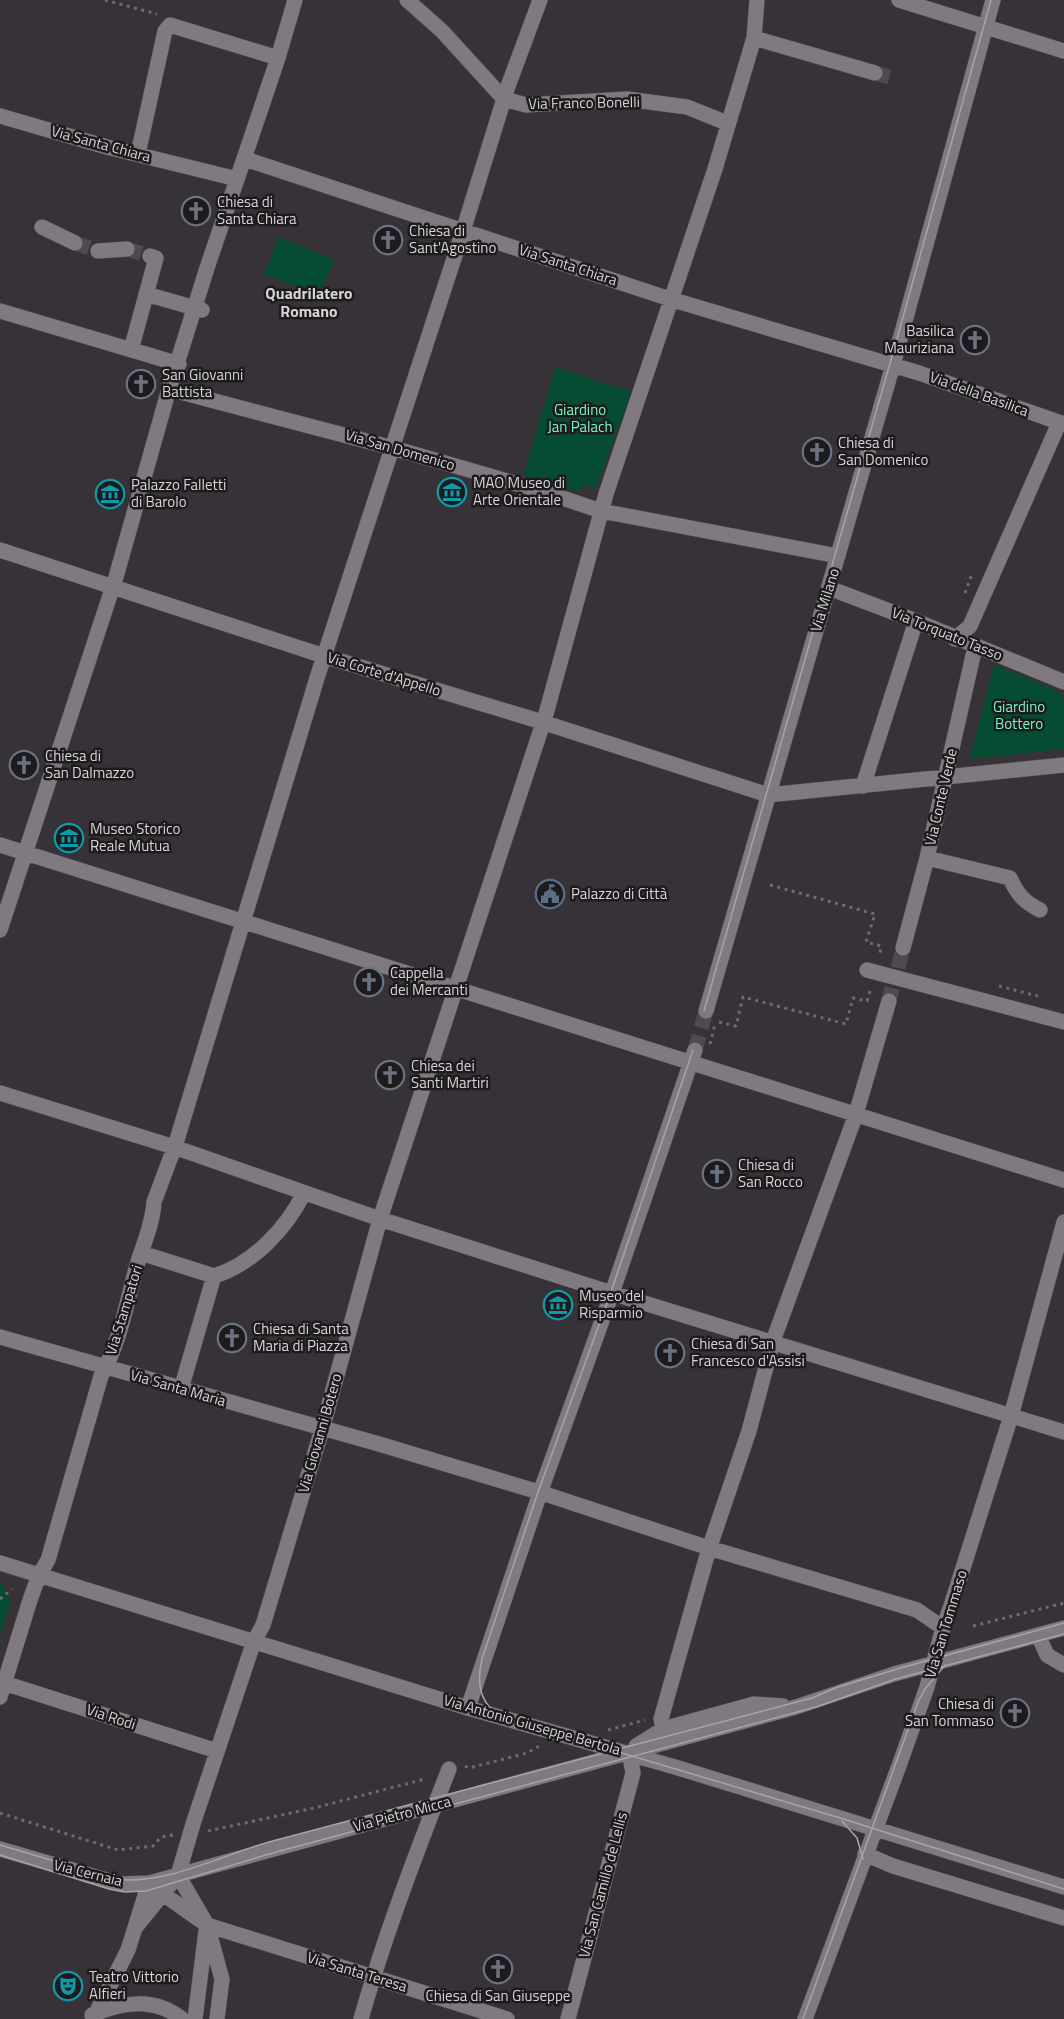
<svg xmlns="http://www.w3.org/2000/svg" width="1064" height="2019" viewBox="0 0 1064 2019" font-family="'Titillium Web',sans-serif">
<rect width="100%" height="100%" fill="#373237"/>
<path fill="#064c33" d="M279,237L334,260L319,296L264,274Z
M556,367L632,392L596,488L588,485L579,488V492L523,475Z
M994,664L1058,691L1064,699V749L970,759Z
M0,1584L3,1585L11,1601L0,1636Z"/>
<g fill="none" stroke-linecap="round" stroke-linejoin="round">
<path stroke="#4f4a4f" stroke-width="15" stroke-dasharray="15 8" stroke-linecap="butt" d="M875,73L896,79
M75,243L98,251
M127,249L150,256
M898,968L903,948
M889,1001L892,988
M695,1050L706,1011"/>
<g stroke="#524e52" stroke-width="16">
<path id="minor" d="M407,0L442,31L504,99L526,105L627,99L687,107L727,123
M899,0L1064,51
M754,38L875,73
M0,116L107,147L237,179
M138,154L165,31L170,25L278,58
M245,159L670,299L919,373L1064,424
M42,227L75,243
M98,251L127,249
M146,294L202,310
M0,311L179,364
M131,350L156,258L150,256
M169,389L393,448L542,491L601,511L838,556
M0,550L324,656L539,721L768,795L1064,765
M829,588L916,621L1064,682
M955,639L970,626L1059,423
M863,786L916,621
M0,845L1064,1180
M927,858L1010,878C1017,894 1024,902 1040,910
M0,930L116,577L169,389L207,268L278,58L295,0
M903,948L927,858L975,647
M867,970L1064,1022
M706,1011L893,365L993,0
M0,1093L174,1147L380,1219L618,1295L1064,1432
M141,1253L214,1276
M0,1337L379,1444L542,1493L709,1548L917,1610L943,1628
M181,1389L214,1276C253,1264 286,1229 304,1193
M0,1563L468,1708L675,1767L1064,1887
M1038,1635L1047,1655L1064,1665
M4,1683L217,1751
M0,1697L30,1600L39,1575L48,1560L101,1376C120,1343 127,1301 137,1265C143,1245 153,1223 154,1202L176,1143L317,678L463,231L507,89L540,0
M468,1708L541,1490L612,1293L695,1050
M663,1729L661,1719L708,1552L749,1431L773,1341L856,1114L889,1001
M636,1746L663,1729L754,1704L783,1706
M0,1849L120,1884L149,1883L796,1707L894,1674L1064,1628
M865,1854L893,1866L1064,1918
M178,1875L207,1925L222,1979L217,2019
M156,1889L207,1925L507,2019
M135,1928L178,1875L193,1824L254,1641L263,1625L323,1426L380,1219L546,714L606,494L715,169L754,38L757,0
M92,2015C123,2002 154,1997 182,2019
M93,2019L128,1950L149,1883
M195,2019L206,1931
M361,2019C385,1934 417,1851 449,1769
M568,2019L633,1773L630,1757L626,1753
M805,2019L900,1763L927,1687L943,1628L952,1603L1011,1416L1064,1222"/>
</g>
<path stroke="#6e6a6e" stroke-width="3" stroke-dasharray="3 4.5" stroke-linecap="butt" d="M105,0L157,14
M965,593L972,574
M770,885L875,914L866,942L881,946L880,955
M999,986L1038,996
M719,1022L736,1026L743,997L846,1024L853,998L867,1001L871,988
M710,1044L715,1024
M0,1599L12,1589
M973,1626L1064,1603
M608,1730L645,1720
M465,1766L469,1768L527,1753L541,1745
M0,1813L118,1850L153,1846L161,1837L173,1835
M208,1831L314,1808L425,1779"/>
<use href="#minor" stroke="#807a80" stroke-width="15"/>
<path stroke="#a7a3a7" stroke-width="1.5" d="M704,1011L895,346L991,0
M693,1050L611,1292L538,1492L482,1659C476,1684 480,1706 504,1718L837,1817L1064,1889
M842,1821L857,1838L863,1859
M0,1845L115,1879C164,1886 222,1855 269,1842C450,1793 631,1746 812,1698L838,1687L904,1667L1064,1623
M0,1855L109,1889L125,1892L146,1891L269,1854L816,1707L896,1679L1064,1634
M803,2019L918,1702L925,1689L945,1665"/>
</g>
<defs>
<g id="church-ring" transform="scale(1.5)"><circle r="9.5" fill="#1d1b1d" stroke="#6b7280" stroke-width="1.5"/><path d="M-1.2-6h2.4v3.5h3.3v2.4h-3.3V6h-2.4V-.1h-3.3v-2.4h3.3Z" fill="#6b7280"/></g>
<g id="museum-ring" transform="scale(1.5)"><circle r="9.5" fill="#1d1b1d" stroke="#0f9aa8" stroke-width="1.5"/><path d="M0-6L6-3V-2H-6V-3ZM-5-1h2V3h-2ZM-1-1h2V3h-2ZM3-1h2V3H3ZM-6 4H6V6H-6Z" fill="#0f9aa8"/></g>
<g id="civic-ring" transform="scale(1.5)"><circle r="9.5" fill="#1d1b1d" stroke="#5c6f8a" stroke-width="1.5"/><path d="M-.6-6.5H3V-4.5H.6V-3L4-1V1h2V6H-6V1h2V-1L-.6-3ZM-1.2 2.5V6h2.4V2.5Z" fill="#5c6f8a"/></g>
<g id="theatre-ring" transform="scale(1.5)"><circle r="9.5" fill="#1d1b1d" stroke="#0f9aa8" stroke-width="1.5"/><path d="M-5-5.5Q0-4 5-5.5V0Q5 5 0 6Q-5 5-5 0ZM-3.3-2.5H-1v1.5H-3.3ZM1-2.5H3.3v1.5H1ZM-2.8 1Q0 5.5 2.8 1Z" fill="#0f9aa8"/></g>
</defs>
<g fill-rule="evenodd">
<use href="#church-ring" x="196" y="211"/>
<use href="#church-ring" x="388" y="240"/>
<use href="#church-ring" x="975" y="340"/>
<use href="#church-ring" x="141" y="384"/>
<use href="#church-ring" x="817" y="452"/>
<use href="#museum-ring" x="452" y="492"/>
<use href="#museum-ring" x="110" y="494"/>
<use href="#church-ring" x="24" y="765"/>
<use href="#museum-ring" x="69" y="838"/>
<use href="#civic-ring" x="550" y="894"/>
<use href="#church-ring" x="369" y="982"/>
<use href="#church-ring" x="390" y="1075"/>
<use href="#church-ring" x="717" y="1174"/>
<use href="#museum-ring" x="558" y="1305"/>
<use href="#church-ring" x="232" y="1338"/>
<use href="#church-ring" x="670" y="1353"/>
<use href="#church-ring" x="1015" y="1713"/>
<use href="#church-ring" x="498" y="1969"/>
<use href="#theatre-ring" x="68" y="1986"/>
</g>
<g text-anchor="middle" stroke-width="5" stroke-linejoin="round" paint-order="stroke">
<g font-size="15" fill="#d6d3d6" stroke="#1d1b1d">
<text transform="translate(584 103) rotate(-1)" y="5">Via Franco Bonelli</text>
<text transform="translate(101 144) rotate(15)" y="5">Via Santa Chiara</text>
<text transform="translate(568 265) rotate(18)" y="5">Via Santa Chiara</text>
<text transform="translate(979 394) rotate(20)" y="5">Via della Basilica</text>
<text transform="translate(400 450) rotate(16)" y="5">Via San Domenico</text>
<text transform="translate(825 600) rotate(-73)" y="5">Via Milano</text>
<text transform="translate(947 634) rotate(22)" y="5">Via Torquato Tasso</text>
<text transform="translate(384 674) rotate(17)" y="5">Via Corte d'Appello</text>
<text transform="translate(941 797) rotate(-77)" y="5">Via Conte Verde</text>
<text transform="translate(124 1310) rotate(-73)" y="5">Via Stampatori</text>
<text transform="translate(178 1388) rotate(16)" y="5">Via Santa Maria</text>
<text transform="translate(320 1433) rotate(-74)" y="5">Via Giovanni Botero</text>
<text transform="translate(946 1624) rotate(-73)" y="5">Via San Tommaso</text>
<text transform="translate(111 1717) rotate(18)" y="5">Via Rodi</text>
<text transform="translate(532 1725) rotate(16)" y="5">Via Antonio Giuseppe Bertola</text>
<text transform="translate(402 1814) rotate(-15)" y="5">Via Pietro Micca</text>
<text transform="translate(88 1873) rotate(14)" y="5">Via Cernaia</text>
<text transform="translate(603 1885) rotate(-75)" y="5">Via San Camillo de Lellis</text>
<text transform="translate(357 1972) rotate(17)" y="5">Via Santa Teresa</text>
</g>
<g font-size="15" fill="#d6d3d6" stroke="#1d1b1d" text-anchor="start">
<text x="217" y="207">Chiesa di<tspan x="217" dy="17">Santa Chiara</tspan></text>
<text x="409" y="236">Chiesa di<tspan x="409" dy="17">Sant'Agostino</tspan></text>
<text x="954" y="336" text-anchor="end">Basilica<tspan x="954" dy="17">Mauriziana</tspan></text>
<text x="162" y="380">San Giovanni<tspan x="162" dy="17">Battista</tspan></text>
<text x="838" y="448">Chiesa di<tspan x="838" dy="17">San Domenico</tspan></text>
<text x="473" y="488">MAO Museo di<tspan x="473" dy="17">Arte Orientale</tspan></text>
<text x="131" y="490">Palazzo Falletti<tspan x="131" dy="17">di Barolo</tspan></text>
<text x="45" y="761">Chiesa di<tspan x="45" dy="17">San Dalmazzo</tspan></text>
<text x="90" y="834">Museo Storico<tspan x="90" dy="17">Reale Mutua</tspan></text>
<text x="571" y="899">Palazzo di Città</text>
<text x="390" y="978">Cappella<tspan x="390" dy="17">dei Mercanti</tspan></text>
<text x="411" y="1071">Chiesa dei<tspan x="411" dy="17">Santi Martiri</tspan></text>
<text x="738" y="1170">Chiesa di<tspan x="738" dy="17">San Rocco</tspan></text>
<text x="579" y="1301">Museo del<tspan x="579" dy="17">Risparmio</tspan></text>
<text x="253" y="1334">Chiesa di Santa<tspan x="253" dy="17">Maria di Piazza</tspan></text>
<text x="691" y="1349">Chiesa di San<tspan x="691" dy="17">Francesco d'Assisi</tspan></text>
<text x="994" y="1709" text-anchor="end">Chiesa di<tspan x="994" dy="17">San Tommaso</tspan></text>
<text x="89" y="1982">Teatro Vittorio<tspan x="89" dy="17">Alfieri</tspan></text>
<text x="498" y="2001" text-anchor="middle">Chiesa di San Giuseppe</text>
</g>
<g font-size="15" fill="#74f8be" stroke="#1d1b1d">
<text x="580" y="415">Giardino<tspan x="580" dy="17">Jan Palach</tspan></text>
<text x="1019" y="712">Giardino<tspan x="1019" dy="17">Bottero</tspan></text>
</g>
<g font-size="16" font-weight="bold" fill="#d6d3d6" stroke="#1d1b1d">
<text x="309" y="299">Quadrilatero<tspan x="309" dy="18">Romano</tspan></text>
</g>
</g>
</svg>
